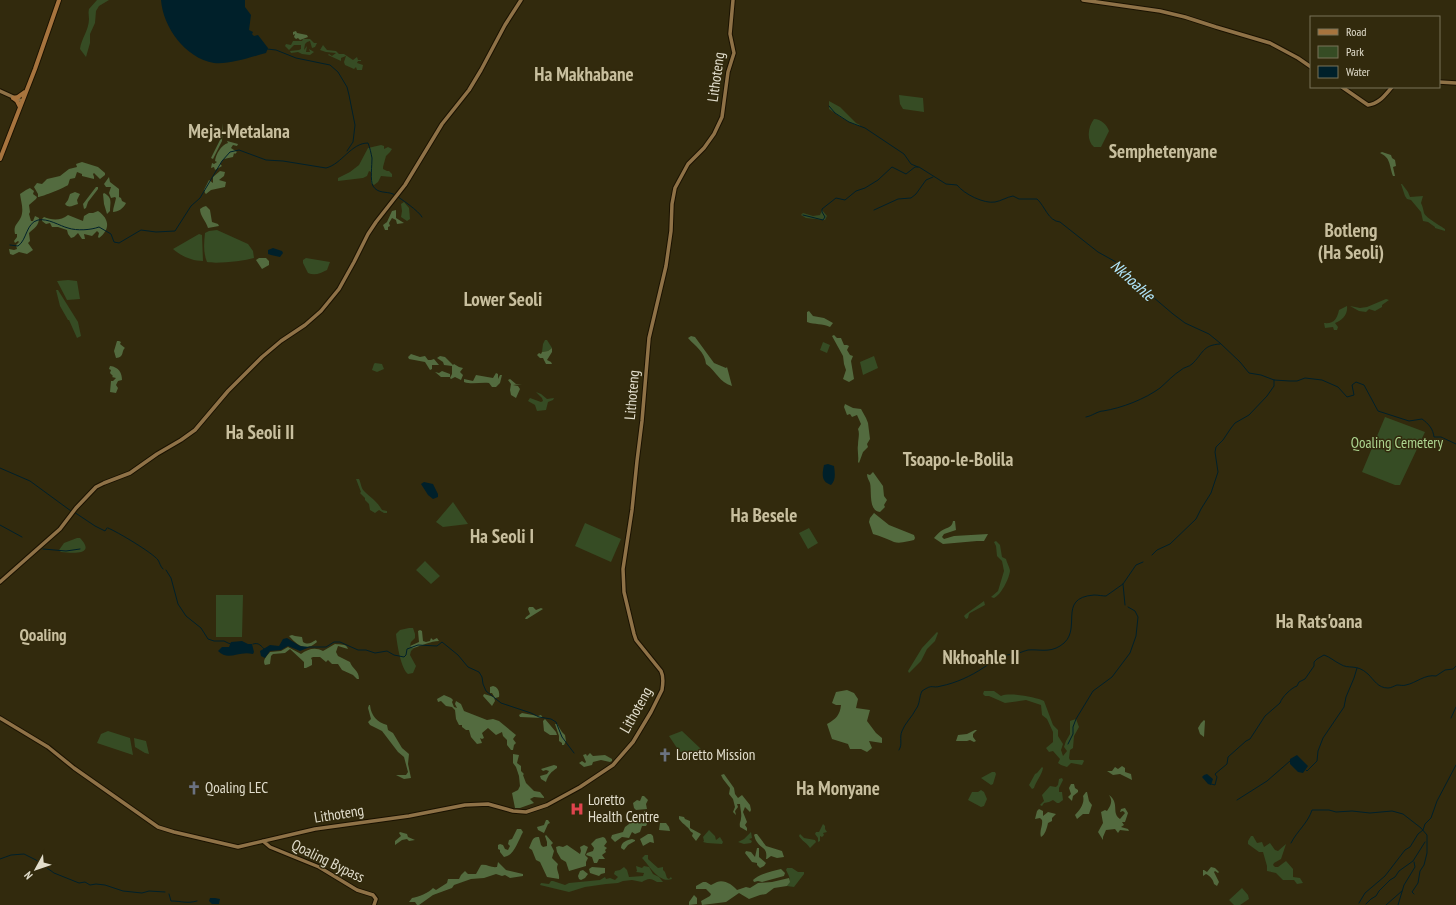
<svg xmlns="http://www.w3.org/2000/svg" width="1456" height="905" viewBox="0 0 1456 905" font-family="'PT Sans Narrow',sans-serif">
<rect width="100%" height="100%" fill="#322a0d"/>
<path fill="#364c24" d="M97,0H109L99,6L96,11L95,23L90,34V43L86,57L80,49C81,39 89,30 89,19C89,16 88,13 89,9Z
M303,39H310L314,43H317L315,47L312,48L310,41L307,42L305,44L304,50L307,46L306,52H310L309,49L314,52L310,55L302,54L298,52L291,53L290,51L299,50L301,49V45H294L289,50L285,46L286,44L291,45L293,41H302Z
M323,45L327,50L336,51L339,54H344L353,60L357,57L358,60H361V61H358L357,63L363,65L362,70H357L356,67L354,69L345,65L344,62L346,56L341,58V61L328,55L329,54L332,56L336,53L326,52L320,50Z
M899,95L923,98L924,112L903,109L900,104Z
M829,101L840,107L856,123L860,125V126C848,123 839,116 829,109Z
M1094,119C1101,119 1107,125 1109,131L1101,147H1094C1086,140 1088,127 1094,119Z
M381,145L384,146V149L388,147L392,149L390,152L386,156L383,167V169L387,171H389L392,174V177L381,176L378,182L374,185L371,183V172L369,171L367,176L363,178L338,181V178L350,172L359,165L368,148Z
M1401,184H1402L1408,192L1410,197L1423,196L1421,203C1423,207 1423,209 1424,213C1426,218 1441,226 1445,229V231L1435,228V227L1428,222L1423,221L1421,212L1411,200L1407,199L1405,196Z
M404,202L409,208L410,219L407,221L401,217L402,211L401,204Z
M822,210L827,216L825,220L806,218L801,215L803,213L813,216L820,215Z
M217,230L248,244L253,251L254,258C244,261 217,264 207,262C203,252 204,243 205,233L209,231Z
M199,234L202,235L203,261C192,261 181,256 173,249Z
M306,258L330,262L327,270C321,273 315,276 308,273L303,263V260Z
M68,280L77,281L80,299L67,300L57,281Z
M56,290H58L78,322L81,336L77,338L69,320H68L60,306Z
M1386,299L1389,300L1382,305V307L1375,311L1369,309L1366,312L1359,311L1350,306L1360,308L1367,307Z
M1347,306C1348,315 1342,320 1335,323L1338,327L1337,330H1334L1333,327L1325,328L1324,323C1334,324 1337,319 1339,310Z
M545,340H547L552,348L548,351L542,352L543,344Z
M823,342L830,345L827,353L820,350Z
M874,356L878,368L863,375L860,362Z
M375,363L382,364L384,369L377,372L372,370L374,364Z
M536,392L541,394L547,399L554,398L553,400L548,402L546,410L537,411L535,405L528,401L530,398L541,402L543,401L542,398Z
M1385,417L1425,432L1400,485H1395L1362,472Z
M356,479H359C361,483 361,488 364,491C371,498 377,501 382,510L387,511V513H384L379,510L375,513L370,510L369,504L365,500V498L360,493L361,492Z
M453,502L468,524L443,527L436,522Z
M585,523L621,539L611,562L575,546Z
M809,528L818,543L808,549L799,533Z
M77,538H80C97,556 71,553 61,552L59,550L64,543Z
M996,541L1000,545L1002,557L1006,559C1007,563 1010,568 1010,571C1009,579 1001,595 994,598L991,597L998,591L1004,571L1002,561L997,556L996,546L994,542Z
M425,561L440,576L431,584L416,570Z
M216,595H243L242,637H216Z
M984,601L985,605L970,613L969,614L968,618L966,619L964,616L966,614Z
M409,628H413L415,634V638L411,642L410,646L415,647L411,651L410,655L416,666L413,673L408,674C401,669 397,644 396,634L400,630Z
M937,632L938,633L935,641L927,649L921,661L909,673L908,671L922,648Z
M984,691H994L1001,696C1009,692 1036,697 1044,701L1053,725L1058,730V736L1063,744L1061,750L1063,756L1067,751L1064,747L1066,741L1070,734V721L1076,719L1079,727L1074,736L1073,748L1070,750L1069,758L1070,760H1083L1084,761L1082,765L1071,763L1067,767L1061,765L1058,763L1060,759L1053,751L1049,752L1046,748L1053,742V732L1047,719L1042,715L1041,705L1026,700L1005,703L989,696H985L983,694Z
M108,731L130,738L133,755L97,743L101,734Z
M682,731L701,749L690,757L679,751L669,736Z
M134,738L146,741L149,754L145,753L135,747Z
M1042,767L1043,768C1042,775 1036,781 1034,788L1032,789L1029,785L1035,774L1037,773Z
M992,772H995L996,774L993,784L991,785L981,778Z
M1062,778L1063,780L1059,788V792H1062L1063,800L1059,803H1057L1053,800L1049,802L1044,803L1042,806L1040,805L1044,801L1042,795L1050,786L1056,787L1058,785L1059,779Z
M981,790L984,792L987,799L984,806L981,807L968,800L972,792H978Z
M823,824L825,826V829L827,832L823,833L824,835L822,837L820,836V841L818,842V838L815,834L816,832H819Z
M709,830L715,836L716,840L720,837L723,842L722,844L707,843L703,842L704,841L703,837Z
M751,832L752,838L749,839L752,841L751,843L744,844L738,842L744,839Z
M800,834L804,838L815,840L816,842L810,848C807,843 802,841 799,836Z
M1251,836H1253L1257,843L1262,842L1264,847L1270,843L1275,850L1278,851L1286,844L1281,859L1274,863L1273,865L1275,867H1278L1286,861L1293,869V877L1300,878L1303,883L1297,884L1294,880H1283L1276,873L1267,871V866L1263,852H1259L1248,844V841Z
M645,855H648V859L658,868L663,867V870L665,872L667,878L669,879L671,877L672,879C659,884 649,865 642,858Z
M636,866L642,868L644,866L649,867L653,874L659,877L663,882H657C650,877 647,879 642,882L632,880L623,881L618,883L606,884L585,887L569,892L540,885L541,883L549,884L551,881H553L565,885L569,883L600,880L605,877L606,879L610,878L615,880L618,877L614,874L615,871L620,870L624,867L627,870L629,877L643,876L644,873L636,872L637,871Z
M787,868H792L798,872H804V874L794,887L787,886C791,878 790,878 786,870Z
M1242,888L1248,895L1249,899L1240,905H1234L1229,900Z"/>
<path fill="#536b3f" d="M296,31L297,33L307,35L308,37L300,40L298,38L296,39L294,37L295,34L293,35V32Z
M223,123L222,141L213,159L211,158L221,138Z
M227,141L238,144L237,146L233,145L231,148L237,152L235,154L234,153L233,157L224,159L220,164L222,166L215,170L214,167L211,168L212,163L214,164L217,162L215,161C216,154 221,145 228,143Z
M1382,152L1391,155L1392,158L1395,160L1396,166L1393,167L1395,176H1393C1389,165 1391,158 1380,153Z
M82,162L98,167L105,173V175L100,179L94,173L93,174L94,177V179L82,176V174L77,172L75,178L70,179C69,181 69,183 68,185C66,187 42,197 38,197V194L34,187L37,183L42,184L47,179L60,176L69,169L77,167L76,164Z
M220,171L225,172L224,176L219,180L226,182L225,187L211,190L206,194L205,193L204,190L209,180L213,183V177Z
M109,177L110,182L119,189V197L121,198L122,201L126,203C124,208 118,212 113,212C113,208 115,203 116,198L115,197L111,198L109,193L111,187H106L104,184Z
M96,187H98V189L88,202L86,208L84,209L83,204Z
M30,188L34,191L33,194L37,197L36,199L29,205L30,212L29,214L31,221H33L35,216L39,218C39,226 34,228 29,233L30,241L28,243L33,250L27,254L19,252L13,255L10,254L9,249L14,250L17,249L16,245L19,242L18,241L15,243L14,241L17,237V234H15C13,225 18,224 21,217C24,209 21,202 20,194L26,190Z
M75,192L80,194L77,200L78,204C73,205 69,209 65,204L68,200L70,194Z
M104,193C113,198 110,202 110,211L107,214L104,204L103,194Z
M206,206L210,210L212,222L218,224L219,226L208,228C206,221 200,216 200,209L203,207Z
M396,210V218L404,223L397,224L396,220L392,218L389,223L390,226L388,227V230H385L383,225L387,222L392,211Z
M98,211C110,219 110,230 99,238L98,237L99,233L97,231L92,236L84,234L85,239H82L78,233L74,237L71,238L68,234L67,230L58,227H52L50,223L46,224L42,221V219L44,217C51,220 61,221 68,215L83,221L84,216L89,213H93Z
M259,258H266L269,261V265L262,269L256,260Z
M809,311L813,316L824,318L833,323L830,327C822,323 815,325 807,322V312Z
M834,335L837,338H841L844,345H847L849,346L847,350L850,355L853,356L851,361L854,379L849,382L843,379L846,370L844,364L843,356L832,336Z
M691,336L695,337L714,363L726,368L727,367L732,386C719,382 717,372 706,364C705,352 695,346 688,338Z
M117,341H119L121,342L120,344L125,348C121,351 125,357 116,358L114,351Z
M552,348V352L547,360L551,362L552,364H546L543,358H540L537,355L539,353L541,354L542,352L548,351Z
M411,354L420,357L425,356L428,360H431L434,359L439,365H432V369L430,370L425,362L409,359L408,357Z
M440,356L445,357L453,365L454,364L459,367L463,368L460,372L463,375L461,380L455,377L451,379L450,378L452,374V366L444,365L443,362L437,358Z
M110,366C119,367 122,373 122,380L118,381L116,385L118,388L116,393L110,392L111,381H113L116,378L112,377L113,376L110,373L111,370L109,369Z
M442,371L450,374V377H441L435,372L439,373Z
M496,373L498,374V379L500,375H502L500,383L496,387H492L489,383C480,382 472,385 464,382V379L473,381L476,375L493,378Z
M510,379L516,384H522L513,385L518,386L520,389L516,398L511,395L510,390L511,384L508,380Z
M845,404L853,408L861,409L866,418L868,423L870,439L867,444L868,447L863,452L859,463L858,462C859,456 857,451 858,445C858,439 860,434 858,429L861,424L857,415L852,417L850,414L847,415L844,407Z
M873,472L883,486L884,496L887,500L884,505L885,507L880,512C868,511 872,491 870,483C869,480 867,478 867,474L870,475Z
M874,513L889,525L914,535L915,538L914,540C909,541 900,544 894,542C887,539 881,536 873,534L869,522L870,518Z
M953,521H955L956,530L944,534L942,537L944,539L954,536L988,534L984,541H977L943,544L934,538C936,536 938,533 941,531C947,527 952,528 953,521Z
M529,607H533L536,610L541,608L543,609L527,619H525L526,617L530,614L528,609Z
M420,630L422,631L423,641L426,642L430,641L431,638L433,640L437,638L439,641C431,641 421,646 413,648L410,646L419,642L418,631Z
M292,635L295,636L302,637L303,642C308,645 311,643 316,640L317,642C306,652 298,646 289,636Z
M335,644C340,645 346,643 348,649L338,646L336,652L338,656L350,662C352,669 359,670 359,679H357L353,675L342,670L338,664H332L328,660L326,662L320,657H313L311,658L312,660V665L306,668H304V662L290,649L285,653L273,654L271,656L270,664L265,665C262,660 267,656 270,652L281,651L288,647L301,654C308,649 315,647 323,651Z
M493,686C498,687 500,692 499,697L495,698L492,693H490V687Z
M847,690L854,693L858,699L856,708L870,710L867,721L876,733L882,738V743L869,741L872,748L867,752L861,749H850L848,744L832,739L827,724C836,719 840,715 841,705H836L832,703L836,692Z
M484,694L494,697L495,701L492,706L483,696Z
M444,695L451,698L453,700L452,702L454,707L457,708L455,704L456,701L461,704L464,711L487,720L493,719L499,721L516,735L513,739L516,743L514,745L513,750H511L507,745V740L503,736L502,732L496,735L488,728L482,733L484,738L482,739L480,738L482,743L477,744L471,737L469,730H466L462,727V725H459L456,719L455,710L452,707L446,706L441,701L438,702L437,699Z
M369,705H370C371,716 377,722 387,725L388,730L393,733L402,748L409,754L408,764L411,778L404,779L396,775H406L408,772L404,757L398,752L382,731L370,725L368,722L371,719L368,708Z
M522,713L538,716L541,715L543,718L520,717L519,715Z
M545,719L556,732L557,735H550L544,731L543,721Z
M1204,720L1205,721L1204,737L1200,734L1198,728L1201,723Z
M555,724H557L562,732L565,735L566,741L564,745H562V743L559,741V736Z
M975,730H977L973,734V737L976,741L974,742L970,740L967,741H956L958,735L967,734Z
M590,753L593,756L605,755L612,759V761L610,762L601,760L593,762L592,765L584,767L579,763L582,761L585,763L586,762L583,755L586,754L587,756Z
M513,754L519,755L517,763L521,766V771L524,774L523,775L526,783L534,791L540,792L544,797V798L534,797L530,799L534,803L520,808H515L512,793L518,790L520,786L519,776L516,767L513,763Z
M554,765L557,766V768C551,772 548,775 546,782L541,779L540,776L547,774L549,771L546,770L543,771L541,769Z
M1122,766L1125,768V772L1131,774L1132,780L1120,774L1113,775L1107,771H1112L1115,767L1118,769Z
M724,774L734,788L735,794L738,798L742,795L750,805L751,810L750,812L745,807L743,812L747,822L745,825L747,828V831L740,827C739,822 741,822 741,818C742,814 740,808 740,804H737L738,807L735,811L736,815L733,812L735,807L733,799L729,794L730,788L723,779L721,775Z
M1071,784H1074L1075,788L1078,790V792L1073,796L1072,801L1068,797L1071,794L1069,788Z
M1086,792H1087L1089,801L1092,805L1089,814H1083L1077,819L1075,815C1080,810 1085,803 1083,796Z
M1109,795C1120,803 1111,813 1120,819L1125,813L1123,811L1120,812L1121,809L1125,808L1128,813L1125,822H1122L1124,825L1121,827L1128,829L1129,831L1120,830L1118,833L1115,829L1106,830L1103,837V840L1098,832L1103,823L1101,812L1105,810L1107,811C1111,805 1113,801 1109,795Z
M642,796H644L648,800L646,804L647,809L636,810L634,808L633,803L637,800L640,801Z
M1039,809L1043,811V816L1048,812L1056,814L1052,818V821L1048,823C1047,828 1045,835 1041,837C1039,831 1043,826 1042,820L1040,818L1035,819L1037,811Z
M644,811H646L648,814L646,820L647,824L646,826H642L640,832L635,834L632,832L629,838L622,837L615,842L611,838L612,835L623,832L625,827L629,824L634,814L642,815L644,814Z
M679,816L684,817L685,819L690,821V828L701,834L696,841L692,836L693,833C689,831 690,829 687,827C683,823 683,824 679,819Z
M546,820H548L550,823L548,824L544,833L538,830L537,827L544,825Z
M660,823H666L669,827L670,831L659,830Z
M517,829H521L523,832C518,841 514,856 504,857L500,852V850L498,849V845L500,844L503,845L505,849L508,850L510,846L508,844L509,840L512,839Z
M400,832L407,834L408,837L415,840L409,841L407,839L402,840L395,845V841L401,836L399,833Z
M648,834H651L653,836L654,843L650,842L643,846L640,839Z
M755,834H757L766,846L782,851L784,857L777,858L771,856L767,859H766C768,847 761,849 757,842C755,840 755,837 754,835Z
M546,835L553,843L551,845L554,851L552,858L558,864C555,870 560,873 559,879L547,877L540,862L536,860L532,850L529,848C532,842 532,836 539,837L541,845L543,847L547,846V842L545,836Z
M603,837L605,838L607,842L604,846L607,848L605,850L606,852L602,855L605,859H599L597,863H594L592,857L586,855L587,853L593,851L594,848L591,844L596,839Z
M632,839L635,840V841L628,845L624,850L621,848C621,842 627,840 632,839Z
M567,845L580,854L581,851L580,847L584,845L588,847L585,855L588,858L586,862V866L569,871L566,862L561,859L557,852L556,847L559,846L563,847Z
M757,848H759V857L766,863L764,866L760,868L757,865V863L752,862L745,853L746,851L751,852L755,857Z
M498,862L506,870L523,874V876L510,878L505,875L502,876L496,874L484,878L471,879L454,885L452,888L433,895L419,905H417L415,902H409L412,898C418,897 429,893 433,888L436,890L447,883L448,879H459L461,875L465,871L468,874H476L481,865C487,864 491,868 497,867Z
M592,867L605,868V873L601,874L599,876L590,873L589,869Z
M1211,867L1215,868L1219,872L1218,873L1215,871L1214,872L1219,882L1217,886L1214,884C1213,879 1210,876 1206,874L1203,876V870H1204L1207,872Z
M781,869L785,873L784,876L762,882L758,881L754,882L753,880C759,874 773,871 781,869Z
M583,870L588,874L585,878L581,880L579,879L578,876L580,871Z
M789,878L790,882L787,886L774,888L766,894L760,895L749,899L739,893L726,902L702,905L701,901L710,896L711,894L706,889H696V886L703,882H706L711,885C713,884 715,883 717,882C724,879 733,885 737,890L746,887L750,888L758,883L772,882Z
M694,895L697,898V904L689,905V902Z"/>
<path fill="#00202a" d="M161,0H245V7L251,15L249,30L253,32L252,34L254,36L258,35L268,48L266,53C251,57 228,65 214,63C185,58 163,27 161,0Z
M273,248L282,251L283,253L280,257L271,255L268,254V250Z
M828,464L834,466C835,473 836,480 831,485C821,482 822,474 824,465Z
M424,482L433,484L438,494V497L433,499L428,495L421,484Z
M287,638L300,646L310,647L300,651L288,646L281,650L270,651L265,658L261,656L260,651L270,645L279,646L283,639Z
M242,641L248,644H252L254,652L253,654C238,650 229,662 218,651L222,647H229L231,642Z
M1297,755L1308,766L1303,773L1298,772L1290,764V759Z
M1207,774L1213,779L1211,785L1208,784L1202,777L1204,775Z
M210,898H215L220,899L219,904H212L209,901Z"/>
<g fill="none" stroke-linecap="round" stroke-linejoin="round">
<path stroke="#00202a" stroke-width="1" d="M267,49L276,50L296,58L330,65L338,72L347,87L349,95L355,125L353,142L347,151
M829,106L835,113L849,122L865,128L904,154L911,164L918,167
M874,210L898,199L911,198L916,194L926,180L933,177
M803,215L823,220L825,217L822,212V209L836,198L845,200L856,191L865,188L878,180L892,167L906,174L915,167H919L946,184L957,185C964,194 984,204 995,202C1001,201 1007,197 1013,196L1019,199H1037C1045,206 1048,221 1060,222L1098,252L1116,262L1133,280L1173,314L1185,323L1209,334L1220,343L1240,362L1249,373L1261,375L1274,380L1290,381H1297L1305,378L1322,380L1338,387L1347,397L1354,395L1352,385L1356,382L1364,385L1378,411L1409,421L1422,419C1429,424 1433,429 1434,437H1441L1456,444
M10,245L18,246C27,240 26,223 38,220C48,218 60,226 68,228C77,231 91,230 99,227L111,234L114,242L119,243L141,230L156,232L175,231L191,206L200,198L222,161L230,152L239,150L266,160L283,161L326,168C342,164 351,143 368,143C370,148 371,153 372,158C372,165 370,181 373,186C378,194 386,191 393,194C399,197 420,212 422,217
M1086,417C1092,416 1098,411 1103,411C1122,408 1145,399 1160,388C1167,382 1173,375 1181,370C1184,367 1189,367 1192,364C1203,354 1202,345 1220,344
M0,468L30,481L71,511
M74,512L95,526L105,531L107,528
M0,525L22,537
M108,528C116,531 153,553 158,560C160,563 160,566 163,569
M43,549L66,551L80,549
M1152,555L1157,550L1170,544L1196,519L1201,509L1211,493L1218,472L1215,452L1216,447L1223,440L1231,428L1235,423L1249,415L1267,396L1274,386V380
M166,570L171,578L178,604L186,616L201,628L208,639L214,641H224L228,643L231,644
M1123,584L1125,605
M253,644C259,642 261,646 265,650
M309,647H326L334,642H340L358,650H366L375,653L387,651L394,655L404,657L406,655L407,649L418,645L437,646L442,642L458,655L468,667L479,672L482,677L483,684L486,691L501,703L531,713L539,717L551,719L556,722L562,737L574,753
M1451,718L1456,707
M1068,744L1073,734V727L1076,719L1093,691L1112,677L1130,653L1136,636L1138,617L1135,611L1128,607
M899,750C903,744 899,738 902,731C905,723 912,717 916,709C920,704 919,697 922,691C934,683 931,689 941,686C956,683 971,676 983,668C990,663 999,658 1007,655C1011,654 1015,655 1019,653C1022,652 1024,651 1028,650C1039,649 1049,653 1060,646C1085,631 1055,598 1094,595C1098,595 1103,596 1106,596L1123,584L1136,565L1143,562
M1306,770L1307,771L1317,761L1318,751L1323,738L1344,707L1346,697L1354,678L1357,668
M1211,784L1215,785L1217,777L1215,774L1227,764L1228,757L1246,741L1250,739L1265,716L1280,703C1282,697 1291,688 1297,686L1299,682L1305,679L1314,666V662L1317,659L1324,655C1330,657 1334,661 1340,664C1349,670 1356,663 1368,674C1374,680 1378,688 1388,688C1391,688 1394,686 1397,685C1400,685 1403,686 1406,685C1416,683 1425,674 1436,676L1445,670L1453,669L1456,666
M1237,800L1267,781L1290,761
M1291,843C1297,831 1308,823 1312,810H1329L1336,812L1352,811L1370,813L1392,811L1403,814L1421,828L1427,835V853L1424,865L1420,871L1418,883L1412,892L1414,894
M0,859L11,855L24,854L36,860L54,873L79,883L85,882L90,885L96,884L105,885L123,891L142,893L149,891L165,892
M169,894L171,901C182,901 186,904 197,901
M1359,903L1365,893L1385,876L1405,850L1410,847L1418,834L1423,830L1425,824L1431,818L1437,801L1456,765
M1366,904L1371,899L1376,896L1379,891L1390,880L1395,877L1399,871L1413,861L1425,842
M1386,905L1402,891
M1398,905L1404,885L1415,867L1414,862"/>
<g stroke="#1a1200" stroke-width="5.5">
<path id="secondary" d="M1083,0L1160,11L1185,17L1216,27L1270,43L1298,58L1311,67
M1439,82L1456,83
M1342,87L1368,105C1379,104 1385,95 1392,87
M0,91L22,101
M0,582L60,529L76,508L96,487L104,483L130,473L157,454L181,440L195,430L228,391L262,357L281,341L305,325L321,311L339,289L354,262L368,234L376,222L405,185L442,124L469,90L481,70L505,25L521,0
M0,718L48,747L74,768L158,827L174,832L238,847L315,829L409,816L465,805L488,804L513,811L526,812L547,805L580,787L613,765L633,742L651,712L662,690C663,684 664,677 661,671L636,640L634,634L624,592L623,569L632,510L637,461L642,421L649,338L666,266L671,231L672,204L675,188L688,164L704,148L714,134L722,117L728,72L734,53L730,34L733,0
M263,841L270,847L319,867L357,890L373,895L376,899L374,905"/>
</g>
<g stroke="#1a1200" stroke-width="6">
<path id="primary" d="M13,98L18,97L25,92
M13,98L17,101L20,107
M0,159L35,69L59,0"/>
</g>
<use href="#secondary" stroke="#8f7247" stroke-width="3.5"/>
<use href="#primary" stroke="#a7743e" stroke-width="4"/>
</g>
<defs>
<g id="church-bare" transform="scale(1.08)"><path d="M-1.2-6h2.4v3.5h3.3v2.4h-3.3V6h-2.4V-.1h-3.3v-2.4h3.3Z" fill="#6b7280" stroke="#322a0d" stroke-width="2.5" paint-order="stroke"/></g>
<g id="hospital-bare" transform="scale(1.08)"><path d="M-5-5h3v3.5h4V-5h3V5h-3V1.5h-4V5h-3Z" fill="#e0444e" stroke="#322a0d" stroke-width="2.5" paint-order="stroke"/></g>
</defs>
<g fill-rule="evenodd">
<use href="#church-bare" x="665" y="755"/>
<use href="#church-bare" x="194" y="788"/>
<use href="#hospital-bare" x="577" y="809"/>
</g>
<g text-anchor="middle" stroke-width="3" stroke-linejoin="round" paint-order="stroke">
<g font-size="15" fill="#e1ddcc" stroke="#322a0d">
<text transform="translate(716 77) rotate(-82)" y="5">Lithoteng</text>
<text transform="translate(632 395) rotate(-85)" y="5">Lithoteng</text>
<text transform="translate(636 710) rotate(-61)" y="5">Lithoteng</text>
<text transform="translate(339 814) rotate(-9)" y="5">Lithoteng</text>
<text transform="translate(328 861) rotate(26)" y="5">Qoaling Bypass</text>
</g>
<g font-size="15" fill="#add48f" stroke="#322a0d">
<text x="1397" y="448">Qoaling Cemetery</text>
</g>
<g font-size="15" fill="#e1ddcc" stroke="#322a0d" text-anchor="start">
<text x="676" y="760">Loretto Mission</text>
<text x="205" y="793">Qoaling LEC</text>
<text x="588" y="805">Loretto<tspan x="588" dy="17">Health Centre</tspan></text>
</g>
<g font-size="16" font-style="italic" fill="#b2e7fc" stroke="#322a0d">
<text transform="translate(1133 280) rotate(42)" y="6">Nkhoahle</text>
</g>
<g font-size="17" font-weight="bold" fill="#c8bf9e" stroke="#322a0d">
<text x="43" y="641">Qoaling</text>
</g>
<g font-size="19" font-weight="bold" fill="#c8bf9e" stroke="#322a0d">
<text x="584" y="81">Ha Makhabane</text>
<text x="239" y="138">Meja-Metalana</text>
<text x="1163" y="158">Semphetenyane</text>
<text x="1351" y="237">Botleng<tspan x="1351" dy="22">(Ha Seoli)</tspan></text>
<text x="503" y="306">Lower Seoli</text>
<text x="260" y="439">Ha Seoli II</text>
<text x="958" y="466">Tsoapo-le-Bolila</text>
<text x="764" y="522">Ha Besele</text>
<text x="502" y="543">Ha Seoli I</text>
<text x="1319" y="628">Ha Rats'oana</text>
<text x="981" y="664">Nkhoahle II</text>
<text x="838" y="795">Ha Monyane</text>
</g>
</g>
<rect x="1310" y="16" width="130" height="72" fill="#322a0d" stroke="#787259"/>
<rect x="1318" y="29" width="20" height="6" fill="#a7743e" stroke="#787259"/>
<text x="1346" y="36" font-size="12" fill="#e1ddcc">Road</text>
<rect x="1318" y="46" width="20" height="12" fill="#364c24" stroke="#787259"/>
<text x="1346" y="56" font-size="12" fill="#e1ddcc">Park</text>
<rect x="1318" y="66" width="20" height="12" fill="#00202a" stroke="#787259"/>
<text x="1346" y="76" font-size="12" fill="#e1ddcc">Water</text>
<g transform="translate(36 869) rotate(230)" stroke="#322a0d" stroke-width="3" paint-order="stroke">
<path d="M0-3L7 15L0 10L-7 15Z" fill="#e1ddcc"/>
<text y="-6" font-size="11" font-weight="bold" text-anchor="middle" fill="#e1ddcc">N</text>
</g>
</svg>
